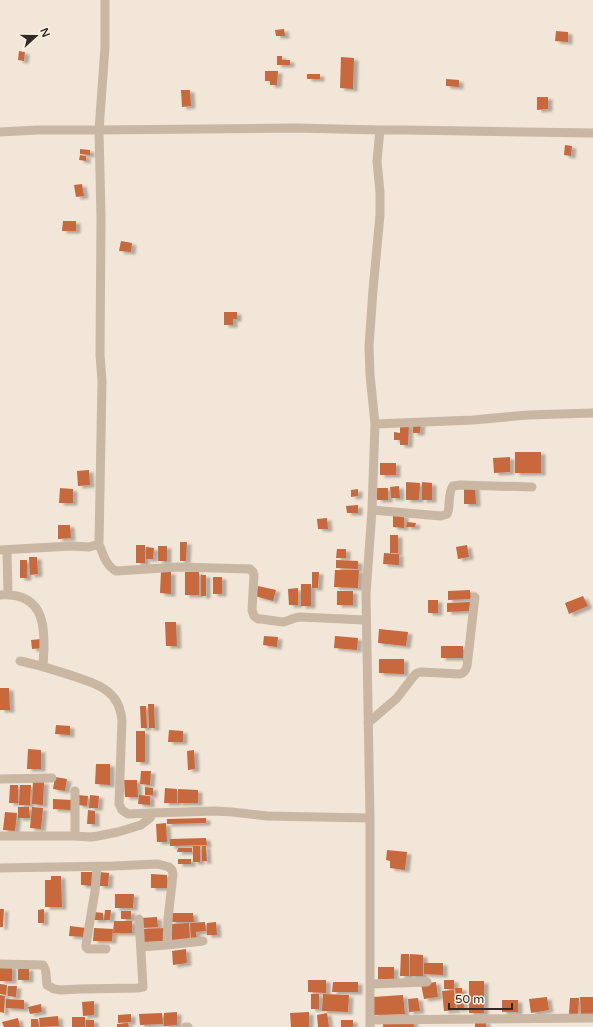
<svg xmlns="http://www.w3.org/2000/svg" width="593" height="1027" viewBox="0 0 593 1027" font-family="'Varela Round',sans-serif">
<defs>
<filter id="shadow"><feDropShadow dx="4.5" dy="2.5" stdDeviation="1" flood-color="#0004"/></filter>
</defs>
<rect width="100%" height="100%" fill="#f1e6d7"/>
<path fill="#c7673e" filter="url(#shadow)" d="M284,29L285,36H276L275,30Z
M556,31L568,32V42L555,41Z
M19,51L25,52L24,61L18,60Z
M277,56H282V60H290V65H277Z
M341,57L354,58L353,89L340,88Z
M265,71H278L277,85H270V81H265Z
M307,74H320V79H307Z
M446,79L459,80V87L446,86Z
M181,90H190L191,106L182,107Z
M537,97H548V109L537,110Z
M565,145L572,146L571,156L564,155Z
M80,149L90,150V155L80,154Z
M80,155L86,156V161L79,160Z
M82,184L84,196L76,197L74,185Z
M63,221H76V231H62Z
M121,241L132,243L131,252L119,251Z
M224,312H237V319H233V325H224Z
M413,423L421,424L420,433H413Z
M400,424H409L408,445H400V440H394V432L400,433Z
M515,452H541V473H515Z
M510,457V472L494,473L493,458Z
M380,463H396V475H380Z
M89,470L90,485L78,486L77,471Z
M406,482L420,483L419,500H406Z
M422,482L432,483V500H422Z
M399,486L400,498H391L390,487Z
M464,486H475L476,504H464Z
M60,488L73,489V503H59Z
M377,488H388V500H377Z
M358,489V496L351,497V490Z
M358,505V513H347L346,506Z
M393,515H404V528L393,527Z
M327,518L328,529H318L317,519Z
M407,522L416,523L415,527H406Z
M58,525H70L71,538L58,539Z
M390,535H398V553H390Z
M180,542H187L186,561H180Z
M136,545H145V563H136Z
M467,545L469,557L458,559L456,547Z
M158,546H167V561H158Z
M146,547L154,548L153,559H146Z
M337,549H346V558H336Z
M384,553L399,554V565L383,564Z
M29,557H37L38,574L30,575Z
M20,560H27V578H20Z
M336,560L358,561V569L336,568Z
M335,570H359L358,588L334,587Z
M161,572H171V594L160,593Z
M185,572H199V595H185Z
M312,572H319L318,588H312Z
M201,575H206V596H201Z
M213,577H222V594H213Z
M301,584H311V606H301Z
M258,586L276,590L273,601L255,596Z
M298,588V605H289L288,589Z
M470,590L471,599L448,600V591Z
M337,591H353V605H337Z
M583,596L588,606L569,614L565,603Z
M428,600H438V613H428Z
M470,602L471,611L447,612V603Z
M165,622H176L177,646H166Z
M379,629L408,632L406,646L378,643Z
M264,636L278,637L277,647L263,645Z
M335,636L358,638L357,650L334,648Z
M41,639L43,648L32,649L31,640Z
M441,646H463V658H441Z
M379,659H404V674L379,673Z
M0,688H9L10,710H0Z
M148,704H154L155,728H149Z
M140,706H146L147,728H141Z
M56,725L70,726V735L55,734Z
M169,730L183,731V742H168Z
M136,731H145V762H136Z
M28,749L41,750V769H27Z
M194,750L195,769L188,770L187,751Z
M96,764H110V785L95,784Z
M141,771H151L150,785L140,784Z
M55,777L67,779L65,791L53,789Z
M124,780H137L138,797H125Z
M33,781L44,782L43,805L32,804Z
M10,785H18V803H9Z
M20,785H31L30,805H19Z
M145,787L153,788V795H145Z
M165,788L177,789V803H164Z
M178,789L198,790V803H178Z
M78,795L88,796L87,806L78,805Z
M90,795L99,796L98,808H89Z
M139,795L150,796V805L138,804Z
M53,799L72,800L71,810L53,809Z
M18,807H29L30,818H18Z
M32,807L43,808L41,829L30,828Z
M88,810L95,811V824H87Z
M5,812L17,813L15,831L3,830Z
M206,818V823L167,824V819Z
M166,823L167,842H157L156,824Z
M206,838L207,845L170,846V839Z
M193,846H200V862H193Z
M202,846H206L207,861H202Z
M178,848H192V852H177Z
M387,850L407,852L405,870L390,868V861L386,860Z
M178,859H191V864H178Z
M81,872H93V886L81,885Z
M99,872L109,873L108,886H99Z
M151,874L167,875V888H151Z
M51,876H61L62,907H45V880H51Z
M115,894H134L133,908H115Z
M0,909H4L3,927H0Z
M44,909V923H38V910Z
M105,910H111L110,920H104Z
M121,911H131V919H121Z
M94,912L103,913V920H93Z
M170,913H193L194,922H171Z
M157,917L158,927L142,928L141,918Z
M114,921H132V933H113Z
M205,922L206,931L196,932L197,940H191L190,923Z
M216,922L217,935H207V923Z
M189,923L190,940L172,941L171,924Z
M70,926L86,928L85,937L69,936Z
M94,928L113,929L112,941H93Z
M165,928L166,941L142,942L141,929Z
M186,949L187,963L173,965L172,951Z
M401,954H409V976H400Z
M410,954L423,955V976H410Z
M424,963H443V975L424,974Z
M0,966H12V981H0Z
M378,967H394V979H378Z
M29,968V980H18V969Z
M308,980H326V993L308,992Z
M444,980H454V989H444Z
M469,981H484V1013H469Z
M333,982H358V992H332Z
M436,982L438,997L424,999L421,984Z
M0,984L7,985L6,995L0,994Z
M8,986H17L16,997L8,996Z
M455,988H462L464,1008L457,1009Z
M454,990L456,1010L444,1011L442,991Z
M311,994H319V1009H311Z
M323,994L349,995L348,1012L322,1011Z
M0,995L5,996L4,1013L0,1012Z
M403,995L405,1014L374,1015L373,997Z
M547,997L549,1010L531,1013L529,999Z
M580,997H593V1015H581Z
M418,998L420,1011L409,1012L408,999Z
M570,998H579L578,1014H569Z
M6,999L24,1000V1009L6,1008Z
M502,1000H518V1012H502Z
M94,1001V1015L83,1016L82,1002Z
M41,1004L42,1012L30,1014L28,1007Z
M177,1012V1025L164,1026V1013Z
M309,1012V1027H291L290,1013Z
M162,1013L163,1024L140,1025L139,1014Z
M327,1013L329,1027H318L317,1015Z
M131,1014V1022L118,1023V1015Z
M58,1016L59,1026L40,1027L39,1018Z
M72,1017H85V1027H72Z
M18,1018L20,1027H4L2,1022Z
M31,1019H38L39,1027H31Z
M86,1020H94V1027H86Z
M341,1020H353V1027H341Z
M413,1020L414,1027H383V1021Z
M486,1021V1027H475V1022Z
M128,1023L129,1027H117V1024Z"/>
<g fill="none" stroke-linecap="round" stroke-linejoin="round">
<path stroke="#c9b6a3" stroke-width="9" d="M105,0V47L99,130L295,128L380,130H407L593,133
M0,132L37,130H99L101,217L100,355L102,381L99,544
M375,424L473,420L528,415L593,413
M372,510L441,516C443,515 445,515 447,514C451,509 447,493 453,486L460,485L532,487
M0,550L71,546L89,547L99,544C103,554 106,566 116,571L178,567L250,569L253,572L254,575L252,610L254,616L258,619H261L283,622C289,621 294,617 300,617L365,620
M7,550L8,595
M0,595C48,592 45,631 43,666
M20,661C39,665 58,671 76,677C90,682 105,686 114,698C119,704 121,712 122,720L119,804L122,810L128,814L152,813
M368,723L397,698L413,677L417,673L421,672L460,674C464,673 466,670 467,666L475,597
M0,779L52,778
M0,836H75L91,837L98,836L118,832L141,825L150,818L152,813L214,811L232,812L267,816L370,818
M75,836V791
M97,867L95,891L86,945V947L88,949H106
M0,868L113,866L158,864L169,867L172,870L173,874L168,919L167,945L203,941
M141,947L167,945
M0,964L43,965C47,969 46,978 47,985L54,989L61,990L79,989L138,988L143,987L139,919
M370,984L427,982
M370,1020L593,1018
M186,1027H188
M370,1027V818L366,594L372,510L375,424L370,375L369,346L373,290L380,215V192L377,161L380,130"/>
</g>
<g transform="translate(36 36) rotate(69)" stroke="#f9f0e3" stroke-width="3" paint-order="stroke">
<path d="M0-3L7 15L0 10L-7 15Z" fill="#332a25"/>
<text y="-6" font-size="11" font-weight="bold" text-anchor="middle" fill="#332a25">N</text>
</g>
<path d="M449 1003v6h63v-6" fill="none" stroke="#332a25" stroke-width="2"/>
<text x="455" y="1003" font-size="12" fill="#332a25" stroke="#f9f0e3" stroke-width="3" paint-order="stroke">50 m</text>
</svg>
